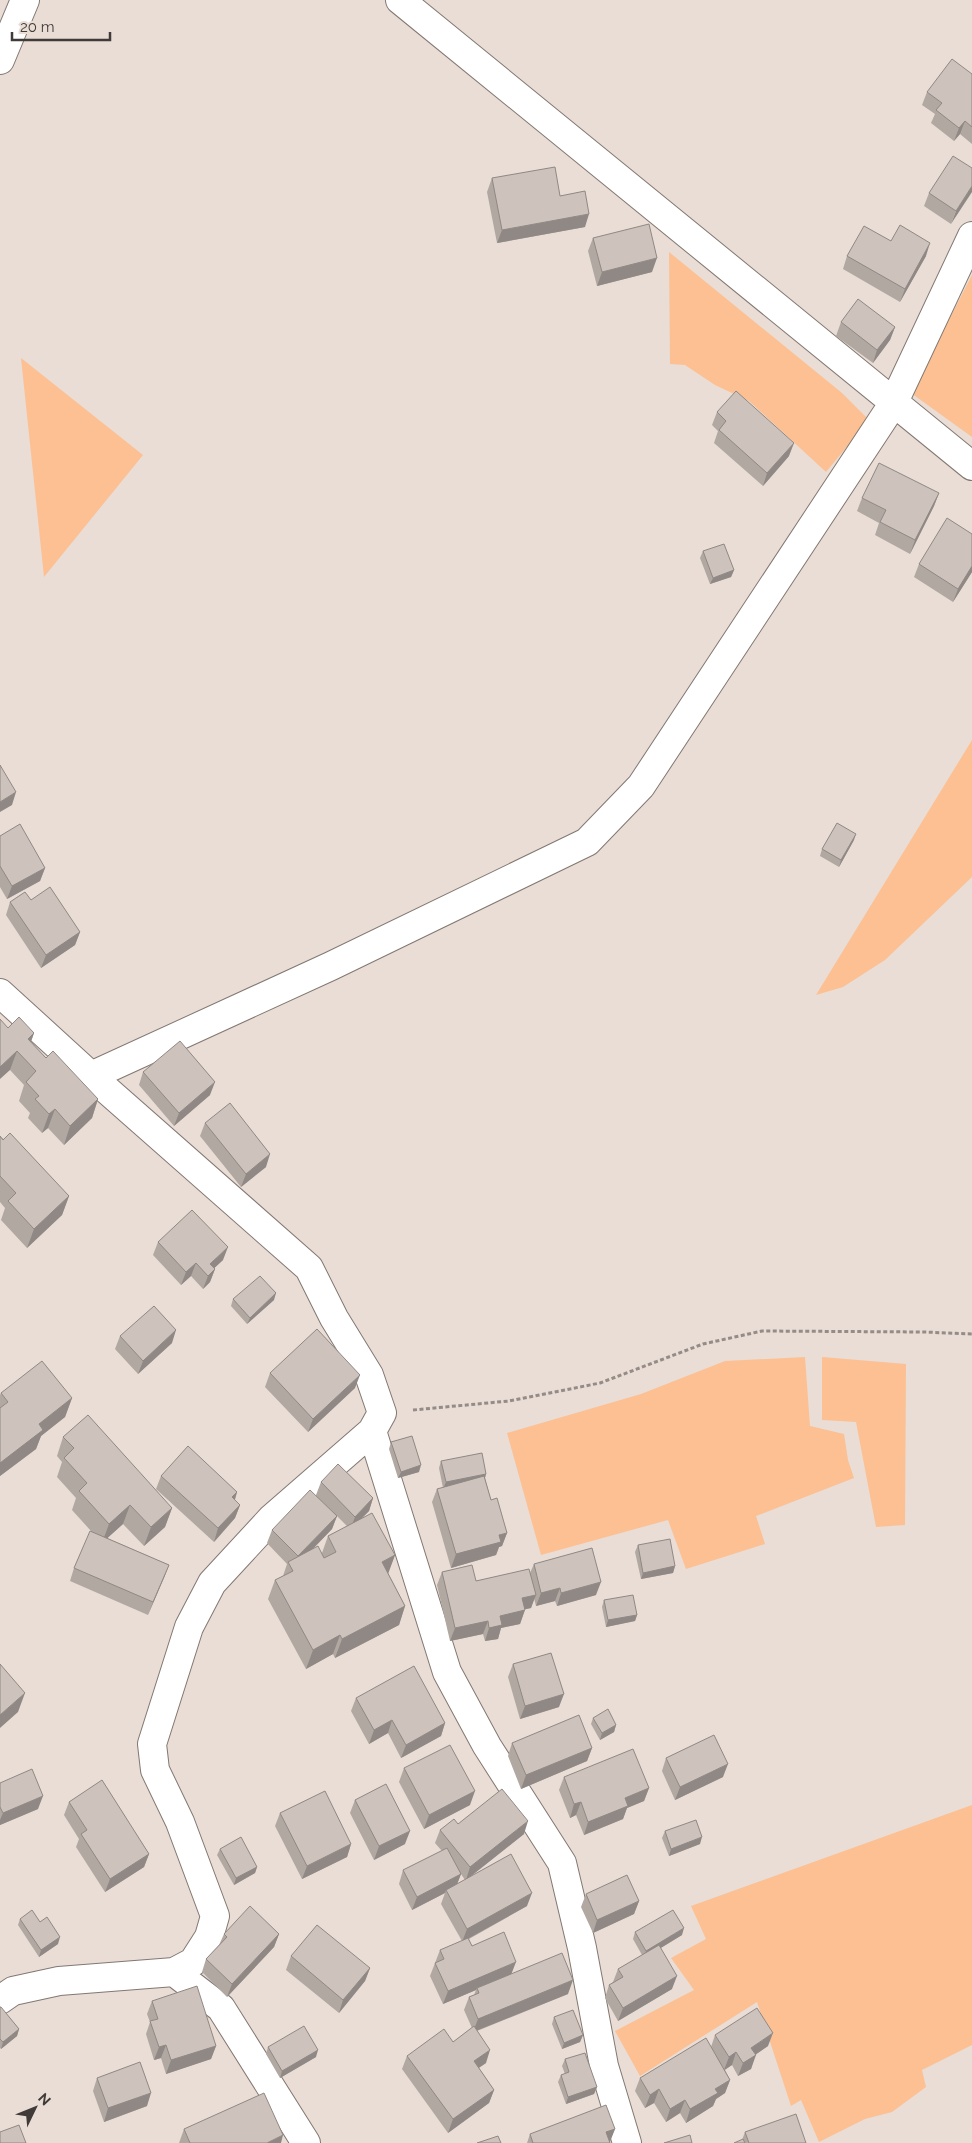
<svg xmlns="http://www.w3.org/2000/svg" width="972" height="2143" viewBox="0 0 972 2143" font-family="Raleway,sans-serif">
<rect width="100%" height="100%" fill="#e9ddd6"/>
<path fill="#fcc093" d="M669,252L842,393L869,420L826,472L749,401L715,385L685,365L670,364Z
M972,275V437L911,393Z
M21,358L143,455L44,577Z
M972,740V877L885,960L843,987L816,995Z
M805,1357L810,1426L844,1434L848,1460L854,1478L756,1516L765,1544L686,1569L668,1520L541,1555L507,1433L641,1394L725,1361Z
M822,1357L906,1364L905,1525L876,1527L856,1422L822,1420Z
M972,1805V2045L922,2070L926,2087L892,2112L865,2119L819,2142L801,2100L791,2106L757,2002L640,2076L615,2031L694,1990L671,1958L706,1939L691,1906Z"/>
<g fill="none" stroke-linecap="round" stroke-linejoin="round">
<g stroke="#827871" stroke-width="30">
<path id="minor" d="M400,0L972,466
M0,60L25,0
M0,993L91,1076L309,1268L334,1318L369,1375L382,1413L372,1431L272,1518L212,1583L189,1627L152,1744L155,1770L180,1822L215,1916L209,1937L193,1962L174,1972L59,1981L13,1991L0,2000
M91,1076L331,966L587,842L641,786L893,404L972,236
M372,1431L447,1672L487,1746L562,1863L582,1948L604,2066L627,2143
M174,1972L221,2008L306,2143"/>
</g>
<path stroke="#958c87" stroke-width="3" stroke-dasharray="4 2.5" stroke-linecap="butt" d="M413,1410L509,1401L600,1383L703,1344L762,1331L924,1332L972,1334"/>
<use href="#minor" stroke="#fff" stroke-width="28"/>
</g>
<path fill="#b1a8a2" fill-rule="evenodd" d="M972,74V144L960,134L954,141L931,123L935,114L922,105L927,92Z
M972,168L951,224L924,206L929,193Z
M492,178L560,196L585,227L497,243L487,192Z
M593,238L652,272L597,286L588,251Z
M891,241L926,256L900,302L843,269L847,256Z
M841,322L895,327L890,340L873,363L836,336Z
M717,412L789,456L763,486L714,443L718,431L712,425Z
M939,493L934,506L910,554L875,535L879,523L857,511L862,498Z
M972,534V572L953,602L914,577L919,564Z
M703,551L734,570L731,577L710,584L700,558Z
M0,836L45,868L40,881L7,899L0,887Z
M854,840L839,867L820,856L822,849Z
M31,900L80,932L75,945L41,968L6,915L10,902Z
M8,1028L34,1033L31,1042L46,1058L98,1099L92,1118L64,1145L48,1128L42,1133L28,1118L30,1113L19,1101L24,1085L10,1070Z
M143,1072L210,1095L174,1126L139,1085Z
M205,1123L266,1167L241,1187L200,1136Z
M0,1136L69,1196L62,1215L27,1248L1,1220L5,1208L0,1202Z
M158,1242L223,1260L214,1268L215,1269L210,1282L203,1289L191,1276L181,1285L153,1255Z
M233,1299L274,1300L247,1324L231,1306Z
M120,1336L172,1343L138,1374L115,1349Z
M270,1373L355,1388L308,1432L265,1387Z
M1,1393L72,1398L65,1417L41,1436L36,1449L0,1476V1395Z
M63,1437L172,1508L165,1527L144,1546L123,1524L107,1538L169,1565L148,1615L70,1581L74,1568L91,1531L72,1510L76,1498L57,1477L62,1462L57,1456Z
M391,1442L419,1472L398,1478L389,1449Z
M441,1461L486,1474L485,1478L491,1500L507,1533L502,1546L499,1547L496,1555L451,1568L432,1502L437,1489L443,1488L439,1468Z
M161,1476L237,1492L235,1500L240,1505L235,1518L214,1542L156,1489Z
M321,1482L373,1498L369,1511L361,1519L395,1555L388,1573L405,1606L399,1625L335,1658L333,1654L306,1669L268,1599L275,1580L283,1576L287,1564L267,1543L272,1530L316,1495ZM337,1516L347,1526L328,1536L322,1553L313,1549L332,1529Z
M638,1545L675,1566L673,1573L641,1579L635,1552Z
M534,1564L596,1595L557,1606L555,1601L536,1606L534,1598L531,1608L525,1609L520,1624L501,1628L498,1639L485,1641L483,1634L450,1641L437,1585L442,1572L476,1581L530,1573Z
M604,1600L637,1615L635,1621L606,1627L602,1607Z
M513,1664L559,1707L520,1719L508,1677Z
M356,1698L445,1723L441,1736L401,1758L388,1733L369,1744L351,1711Z
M593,1718L616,1725L614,1732L600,1740L591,1724Z
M512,1743L592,1748L587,1761L521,1789L508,1756Z
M666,1758L723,1777L675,1800L662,1771Z
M404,1768L470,1805L424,1829L399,1782Z
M564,1777L649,1788L644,1801L627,1808L623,1819L584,1835L576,1815L570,1818L559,1790Z
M0,1783L38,1809L0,1825Z
M355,1800L405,1844L374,1860L350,1813Z
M69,1802L149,1854L144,1867L105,1892L76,1847L79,1839L64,1815Z
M280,1813L351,1844L347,1857L302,1879L275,1826Z
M458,1824L524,1834L470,1877L527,1906L469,1939L472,1946L512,1974L568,1994L477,2031L486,2063L479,2068L494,2090L489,2103L448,2133L402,2069L407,2056L453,2042L472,2028L464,2010L469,1997L474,1995L476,1990L443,2004L430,1976L440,1950L462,1941L441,1904L445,1893L412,1910L399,1884L403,1870L442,1851L435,1843L440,1830ZM461,1874L465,1880L457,1884Z
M665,1831L700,1844L669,1856L662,1838Z
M220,1849L257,1867L255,1873L234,1885L217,1855Z
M586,1894L639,1901L634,1914L593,1933L581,1907Z
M20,1919L40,1922L58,1944L39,1957L18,1925Z
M635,1932L682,1935L661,1948L672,1989L618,2021L605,1998L609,1985L613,1982L618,1969L642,1955L633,1939Z
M224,1934H279L274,1947L227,1997L202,1972L206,1959L219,1945Z
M291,1956L370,1968L365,1981L339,2013L286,1970Z
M152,2001L216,2046L211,2059L166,2074L161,2058L154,2060L146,2034L150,2022L147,2014Z
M0,2007L19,2029L17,2036L1,2049L0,2048Z
M554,2017L583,2035L580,2042L562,2049L552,2024Z
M715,2035L768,2046L755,2055L751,2069L738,2076L732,2065L725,2070L730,2080L725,2093L716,2099L713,2106L686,2123L680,2113L666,2122L654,2103L645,2108L635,2091L640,2078L711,2047Z
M268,2047L316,2057L280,2078L266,2054Z
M565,2059L597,2087L594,2094L566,2104L558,2082L561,2075L565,2074L562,2066Z
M97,2078L147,2106L104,2122L93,2091Z
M184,2129L281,2143H179Z
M615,2129L609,2142L610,2143H527L530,2134Z
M745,2132L806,2143H734L742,2140Z"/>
<path fill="#908884" d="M965,121L960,134L954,141L959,128Z
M972,186V192L951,224L956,211Z
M589,214L585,227L497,243L502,230Z
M930,243L926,256L900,302L905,289Z
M657,258L652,272L597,286L602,272Z
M895,327L890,340L873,363L877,350Z
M794,443L789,456L763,486L767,473Z
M939,493L934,506L910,554L915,540Z
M972,566V572L953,602L958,589Z
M734,570L731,577L710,584L713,578Z
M16,792L12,805L0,812V802Z
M856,834L854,840L839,867L841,860Z
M45,868L40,881L7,899L12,886Z
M80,932L75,945L41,968L46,955Z
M34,1033L27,1052L28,1039Z
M17,1051L10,1070L0,1079V1067Z
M215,1082L210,1095L174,1126L179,1113Z
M98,1099L92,1118L64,1145L70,1126Z
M55,1109L48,1128L42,1133L49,1114Z
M270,1154L266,1167L241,1187L246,1174Z
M69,1196L62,1215L27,1248L34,1229Z
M228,1247L223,1260L207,1275L210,1264Z
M196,1263L191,1276L181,1285L186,1272Z
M215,1269L210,1282L203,1289L208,1276Z
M276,1293L274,1300L247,1324L250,1318Z
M176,1330L172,1343L138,1374L143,1361Z
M360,1375L355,1388L308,1432L313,1419Z
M72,1398L65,1417L41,1436L36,1449L0,1476V1463L39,1424Z
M421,1465L419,1472L398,1478L401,1472Z
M486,1474L484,1481L443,1489L446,1482Z
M237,1492L233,1505L232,1497Z
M373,1498L369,1511L350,1530L355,1517Z
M130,1505L123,1524L102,1543L109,1524Z
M240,1505L235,1518L214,1542L218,1528Z
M172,1508L165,1527L144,1546L151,1527Z
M337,1516L332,1529L293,1569L298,1556Z
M507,1533L502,1546L499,1547L496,1555L451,1568L456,1554L499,1535Z
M395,1555L388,1574L382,1562Z
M169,1565L164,1578L148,1615L153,1602Z
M675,1566L673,1573L641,1579L643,1573Z
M601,1582L596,1595L557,1606L561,1593Z
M560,1588L555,1601L536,1606L541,1593Z
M536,1595L531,1608L517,1611L522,1598Z
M405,1606L399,1625L335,1658L342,1639Z
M525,1610L520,1624L501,1628L498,1639L485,1641L489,1628L500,1616Z
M637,1615L635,1621L606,1627L608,1620Z
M488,1621L483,1634L450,1641L455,1628Z
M340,1635L333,1654L306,1669L313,1650Z
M25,1693L18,1712L0,1728V1715Z
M564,1694L559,1707L520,1719L525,1706Z
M392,1720L388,1733L369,1744L374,1730Z
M445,1723L441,1736L401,1758L406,1745Z
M616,1725L614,1732L600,1740L602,1733Z
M592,1748L587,1761L521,1789L526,1775Z
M728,1764L723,1777L675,1800L680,1787Z
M649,1788L644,1801L627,1808L623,1819L584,1835L588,1822L625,1798Z
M475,1791L470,1805L424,1829L429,1815Z
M43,1796L38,1809L0,1825V1820L3,1813Z
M581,1802L576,1815L570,1818L574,1804Z
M528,1821L524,1834L466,1880L470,1867Z
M410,1831L405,1844L374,1860L379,1846Z
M702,1837L700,1844L669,1856L671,1849Z
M351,1844L347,1857L302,1879L307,1866Z
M149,1854L144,1867L105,1892L110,1879Z
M257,1867L255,1873L234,1885L236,1878Z
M461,1874L456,1887L446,1890L445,1893L412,1910L417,1897Z
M532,1893L527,1906L462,1942L467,1929Z
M639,1901L634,1914L593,1933L597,1920Z
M684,1928L682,1935L644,1958L646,1951Z
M279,1934L274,1947L227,1997L232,1984Z
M60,1937L58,1944L39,1957L41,1950Z
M516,1962L511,1975L477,1988L476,1990L443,2004L448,1991Z
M370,1968L365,1981L339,2013L343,2000Z
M677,1976L672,1989L618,2021L623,2008Z
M573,1980L568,1994L473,2032L478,2019Z
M19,2029L17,2036L1,2049L3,2042Z
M773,2033L768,2046L746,2061L751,2048Z
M583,2035L580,2042L562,2049L564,2043Z
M166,2045L161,2058L154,2060L159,2047Z
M216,2046L211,2059L166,2074L171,2060Z
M318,2050L316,2057L280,2078L282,2071Z
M490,2050L486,2063L469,2074L474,2061Z
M736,2052L732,2065L724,2070L729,2057Z
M756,2055L751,2069L738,2076L743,2063Z
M730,2080L725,2093L716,2099L713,2106L686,2123L690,2109L715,2089Z
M597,2087L594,2094L566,2104L568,2097Z
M659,2089L654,2103L645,2108L650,2095Z
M494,2090L489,2103L448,2133L453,2119Z
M151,2093L147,2106L104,2122L108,2108Z
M685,2100L680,2113L666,2122L670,2109Z
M615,2129L610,2142L606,2143V2132Z
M283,2135L281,2143H267Z"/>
<path fill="#cec3bc" stroke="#908884" d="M952,59L972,74V127L965,121L959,128L936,110L942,103L927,92Z
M953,156L972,168V186L956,211L929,193Z
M555,167L560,196L585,191L589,214L502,230L492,178Z
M649,224L657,258L602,272L593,238Z
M900,225L930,243L905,289L847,256L864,226L891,241Z
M858,299L895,327L877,350L841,322Z
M736,391L794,443L767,473L719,430L726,421L717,412Z
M879,463L939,493L915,540L880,522L886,510L862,498Z
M947,518L972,534V566L958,589L919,564Z
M724,544L734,570L713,578L703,551Z
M0,765L16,792L0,802Z
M837,823L856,834L841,860L822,849Z
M20,824L45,868L12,886L0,866V836Z
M50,887L80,932L46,955L10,902L25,892L31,900Z
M19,1017L34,1033L28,1039L46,1058L53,1051L98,1099L70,1126L55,1109L49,1114L35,1099L39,1096L26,1082L36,1071L17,1051L0,1067V1019L8,1028Z
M180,1041L215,1082L179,1113L143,1072Z
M230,1103L270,1154L246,1174L205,1123Z
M10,1133L69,1196L34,1229L8,1201L16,1193L0,1176V1136L3,1140Z
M192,1210L228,1247L210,1264L215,1269L208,1276L196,1263L186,1272L158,1242Z
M260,1276L276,1293L250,1318L233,1299Z
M154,1306L176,1330L143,1361L120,1336Z
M317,1329L360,1375L313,1419L270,1373Z
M42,1361L72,1398L39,1424L43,1430L0,1463V1408L8,1402L1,1393Z
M88,1415L172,1508L151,1527L130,1505L109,1524L79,1491L87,1483L64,1458L74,1448L63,1437Z
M412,1436L421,1465L401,1472L391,1442Z
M188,1446L237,1492L232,1497L240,1505L218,1528L161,1476Z
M482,1453L486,1474L446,1482L441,1461Z
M338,1464L373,1498L355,1517L321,1482Z
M484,1476L491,1500L497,1498L507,1533L499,1535L501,1542L456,1554L437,1489Z
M310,1490L337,1516L298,1556L272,1530Z
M372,1513L395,1555L382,1562L405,1606L342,1639L340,1635L313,1650L275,1580L293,1571L288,1562L318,1546L324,1558L336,1552L328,1536Z
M90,1531L169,1565L153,1602L74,1568Z
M670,1539L675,1566L643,1573L638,1545Z
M592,1548L601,1582L561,1593L560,1588L541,1593L534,1564Z
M472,1565L476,1581L529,1569L536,1595L522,1598L525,1610L500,1616L502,1625L489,1628L488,1621L455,1628L442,1572Z
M633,1595L637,1615L608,1620L604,1600Z
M551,1653L564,1694L525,1706L513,1664Z
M0,1664L25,1693L0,1715Z
M414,1666L445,1723L406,1745L392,1720L374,1730L356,1698Z
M608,1709L616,1725L602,1733L593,1718Z
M579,1715L592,1748L526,1775L512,1743Z
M714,1735L728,1764L680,1787L666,1758Z
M450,1745L475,1791L429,1815L404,1768Z
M633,1749L649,1788L625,1798L628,1806L588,1822L581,1802L574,1804L564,1777Z
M32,1769L43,1796L3,1813L0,1807V1783Z
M102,1780L149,1854L110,1879L81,1834L87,1830L69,1802Z
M386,1784L410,1831L379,1846L355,1800Z
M502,1789L528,1821L470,1867L440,1830L454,1819L458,1824Z
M325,1791L351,1844L307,1866L280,1813Z
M696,1820L702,1837L671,1849L665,1831Z
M241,1837L257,1867L236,1878L220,1849Z
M447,1848L461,1874L417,1897L403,1870Z
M511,1854L532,1893L467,1929L446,1890Z
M627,1875L639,1901L597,1920L586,1894Z
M250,1906L279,1934L232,1984L206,1959L227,1937L224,1934Z
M32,1910L40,1922L47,1917L60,1937L41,1950L20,1919Z
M673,1910L684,1928L646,1951L635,1932Z
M317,1925L370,1968L343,2000L291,1956Z
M504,1932L516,1962L448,1991L435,1963L444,1959L440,1950L468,1938L472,1946Z
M659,1945L677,1976L623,2008L609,1985L623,1977L618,1969Z
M562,1953L573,1980L478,2019L469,1997L479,1993L477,1988Z
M197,1986L216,2046L171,2060L166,2045L159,2047L150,2021L158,2019L152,2001Z
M0,2007H1L19,2029L3,2042L0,2039Z
M757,2008L773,2033L751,2048L756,2055L743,2063L736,2052L729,2057L715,2035Z
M573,2010L583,2035L564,2043L554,2017Z
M304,2026L318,2050L282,2071L268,2047Z
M474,2026L490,2050L474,2061L494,2090L453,2119L407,2056L444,2029L453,2042Z
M706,2038L730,2080L715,2089L718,2093L690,2109L685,2100L670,2109L659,2089L650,2095L640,2078Z
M585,2053L597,2087L568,2097L561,2075L569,2072L565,2059Z
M140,2062L151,2093L108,2108L97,2078Z
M264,2093L283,2135L267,2143H190L184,2129Z
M606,2105L615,2129L606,2132L610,2143H533L530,2134Z
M796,2114L806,2143H749L745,2132Z
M19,2125L26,2143H0V2132Z
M690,2135L692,2143H664Z
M498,2136L501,2143H477Z
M743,2139L745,2143H734Z"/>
<g transform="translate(35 2108) rotate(47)" stroke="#e9ddd6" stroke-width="4" paint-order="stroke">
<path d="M0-4L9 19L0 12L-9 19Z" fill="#403b38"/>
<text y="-8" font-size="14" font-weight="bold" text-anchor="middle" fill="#403b38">N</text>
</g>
<path d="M12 32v8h98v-8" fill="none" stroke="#403b38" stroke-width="2.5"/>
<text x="20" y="32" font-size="15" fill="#403b38" stroke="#e9ddd6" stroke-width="4" paint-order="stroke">20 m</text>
</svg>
